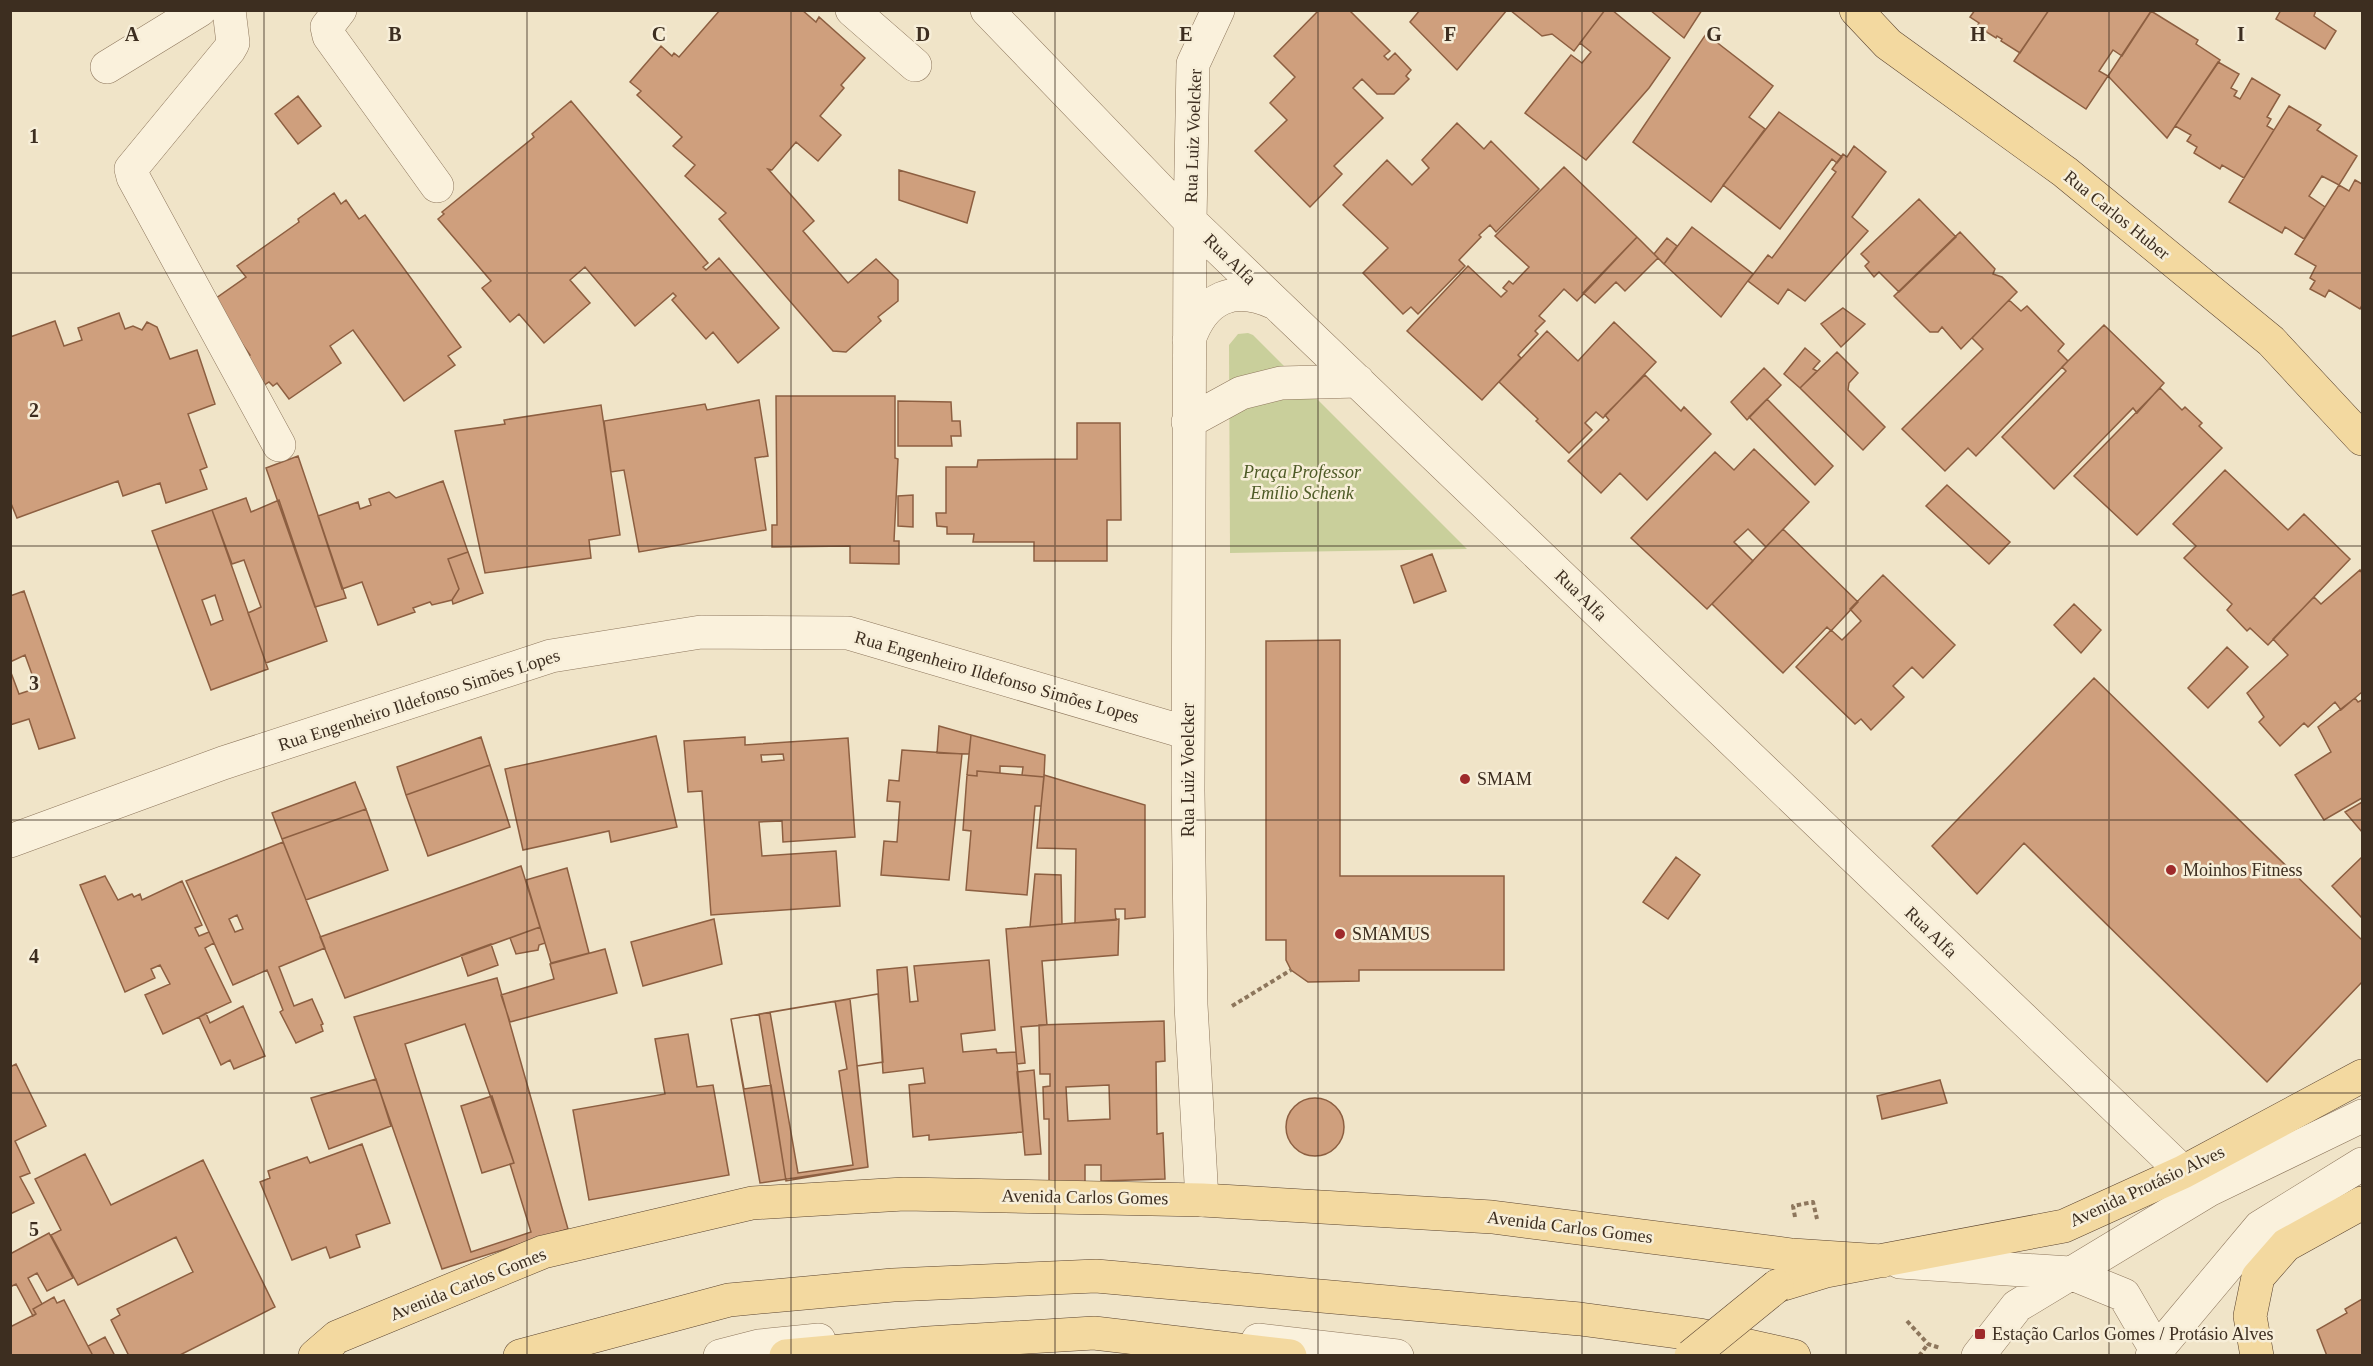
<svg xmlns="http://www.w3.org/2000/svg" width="2373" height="1366" viewBox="0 0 2373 1366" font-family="'Times New Roman',serif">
<rect width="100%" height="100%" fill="#f0e4c8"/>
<path fill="#c9cf9b" d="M1248,333L1253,335L1467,549L1230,553L1229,345L1238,334Z"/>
<path fill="#cf9f7d" stroke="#8d5f41" stroke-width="1.5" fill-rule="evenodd" d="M720,10H802L816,22L819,17L865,58L841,85L844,88L820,116L841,135L818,161L796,142L772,170L768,169L814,221L803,231L848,283L876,259L898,280V301L878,317L881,321L846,352L833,351L719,219L726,213L685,176L695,165L673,146L682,137L637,95L641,91L630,82L661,46L672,56L674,53L679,57Z
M1319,10H1349L1390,51L1384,56L1388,60L1395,53L1411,70L1406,76L1409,79L1394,94H1377L1362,79L1353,88L1383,118L1334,166L1342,174L1310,207L1255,151L1287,120L1270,103L1295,77L1274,56Z
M1420,10H1507L1457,70L1410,22Z
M1510,10H1605L1574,51L1552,34L1542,36Z
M1605,10H1612L1670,58L1649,88L1586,160L1525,113L1571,55L1582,63L1591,52L1580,43Z
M1650,10H1702L1684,38Z
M2049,10L2020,53L2001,41L2002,39L1997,36L1996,38L1977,26L1979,23L1970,17L1975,10Z
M2049,10H2152L2122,56L2113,50L2099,71L2108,76L2086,109L2014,61Z
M2281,10H2316L2314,16L2336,31L2325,49L2276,19Z
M2151,11L2198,40L2196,44L2220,60L2167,138L2108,76Z
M1706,34L1773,86L1749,117L1765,129L1711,202L1633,142Z
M2218,62L2239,74L2231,88L2237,91L2234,96L2240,99L2252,78L2280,95L2267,117L2271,119L2267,126L2274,130L2244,178L2222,165L2220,169L2194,153L2197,147L2187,141L2191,135L2175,126Z
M298,96L321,126L298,144L275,114Z
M571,101L708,263L703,267L706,270L719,258L779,328L738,363L713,332L706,339L672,300L676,296L673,293L635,326L585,267L570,280L590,303L544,343L519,314L510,322L482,288L491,281L438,219L444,214L442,212L534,137L532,134Z
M2289,106L2321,125L2317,130L2357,156L2339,185L2322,176L2309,196L2325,207L2304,239L2285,227L2282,233L2229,202Z
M1779,112L1842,157L1837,163L1832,159L1780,229L1723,185Z
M1457,123L1484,149L1491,141L1539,189L1496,232L1490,225L1479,235L1481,237L1459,260L1465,266L1418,314L1411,307L1403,314L1363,273L1388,248L1343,205L1387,160L1412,185L1429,168L1422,160Z
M1854,146L1886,172L1852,217L1868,231L1805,301L1788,289L1778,304L1748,281L1768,255L1772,258L1836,172L1832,169L1843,154L1847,157Z
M1564,167L1637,237L1577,301L1564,289L1539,316L1545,321L1535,331L1538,334L1518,355L1521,358L1482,400L1407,331L1468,266L1501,297L1507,291L1503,288L1509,281L1513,284L1529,267L1495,236Z
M899,170L975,192L967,223L899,200Z
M2355,180L2362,184V305L2360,309L2329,290L2325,297L2310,289L2315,281L2310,278L2316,266L2295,254L2339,185L2349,191Z
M334,193L341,204L346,200L359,219L365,215L461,347L448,356L455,365L404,401L353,330L330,346L341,363L289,399L277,383L273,386L269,382L257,390L238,363L250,355L212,301L246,277L237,266L299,222L298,219Z
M1919,199L1956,237L1899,292L1879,272L1874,277L1865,266L1869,262L1861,254Z
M1692,227L1753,274L1721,317L1664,264Z
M1960,232L1995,269L1993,274L2002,277L2017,292L1961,349L1942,327L1938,332H1930L1894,296Z
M1637,237L1658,258L1625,291L1616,282L1595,303L1583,293Z
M1667,238L1677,246L1664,264L1654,254Z
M2009,300L2021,311L2027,306L2064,344L2058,351L2068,361L1976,456L1968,448L1945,471L1902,429L1983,349L1972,338Z
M1843,308L1865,324L1841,347L1821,324Z
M119,313L125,329L133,326L142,330L147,322L157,327L170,359L197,350L215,404L188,414L207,467L200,470L207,489L166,503L160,483L123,496L118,481L17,518L10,501V337L55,321L64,346L82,340L78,328Z
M1614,322L1656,362L1603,418L1596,412L1585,423L1592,430L1569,453L1536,421L1538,419L1499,382L1547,331L1578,361Z
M2104,325L2164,383L2137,413L2133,408L2054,489L2002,437L2066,371L2062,367Z
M1805,348L1820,361L1813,369L1817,371L1800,388L1784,374Z
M1837,352L1858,373L1849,383L1848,390L1885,427L1863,450L1800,388Z
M1764,368L1781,385L1747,420L1731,402Z
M1645,375L1681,411L1684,407L1711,434L1647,500L1620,473L1601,493L1568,461L1609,420L1605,415Z
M2160,388L2182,410L2185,407L2202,423L2199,426L2222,448L2137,535L2074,476Z
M776,396H895V458L898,459L894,541H899V564L850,563V546L772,547V525H777Z
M1767,399L1833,466L1815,485L1749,417Z
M759,400L768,456L755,458L766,530L639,552L624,470L611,472L604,421L705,404L707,410Z
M898,401L951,402L952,421H960L961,436H951L952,446H898Z
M601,405L620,535L589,540L591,558L485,573L455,431L505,424L504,420Z
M1077,423H1120L1121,520H1107V561H1034V542H973L974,534H947V527L937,526L936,513H946V467H977L978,460L1077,459Z
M1754,449L1809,502L1766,547L1748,529L1734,542L1753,561L1707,609L1631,538L1715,452L1734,470Z
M298,456L346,598L315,607L266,468Z
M2225,470L2288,530L2304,514L2350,559L2268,645L2250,628L2247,631L2227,610L2232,604L2184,558L2196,546L2173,524Z
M443,481L468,552L448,559L459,589L452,600L432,605L430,602L413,608L415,612L378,625L362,582L342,589L318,516L358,502L360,509L371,505L369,499L389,492L396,498Z
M1947,485L2010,542L1989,564L1926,506Z
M913,495V527L898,526V496Z
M246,498L251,512L279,500L327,641L266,663L248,613L261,607L244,560L232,564L212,510Z
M212,510L268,669L211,690L152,531ZM215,595L223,620L211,625L202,600Z
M1783,529L1858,602L1831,631L1827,627L1783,673L1712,604Z
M468,552L483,593L453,604L452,600L459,589L448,559Z
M1432,554L1446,591L1414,603L1401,566Z
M2360,570L2362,573V692L2341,710L2335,702L2308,727L2304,723L2280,746L2259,722L2264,717L2247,693L2288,655L2273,639L2314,597L2321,604Z
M1883,575L1955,645L1923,678L1912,667L1893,686L1904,697L1871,730L1861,719L1855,724L1796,667L1831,630L1842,640L1861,621L1850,609Z
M24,591L75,738L39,749L29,719L10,725V670L19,694L37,688L25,655L10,662V596Z
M2074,604L2101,630L2081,653L2054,625Z
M1340,640V876H1504V970H1359V981L1308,982L1291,970L1286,960V940H1266V641Z
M2227,647L2248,667L2208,708L2188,688Z
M2094,678L2362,940V982L2267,1082L2024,843L1977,894L1932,846Z
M2355,698L2358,702L2362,700V798L2324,820L2295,775L2331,752L2318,727Z
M939,726L971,735L969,754L937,753Z
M971,735L1045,755L1044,777L1022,775L1023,767L1000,766V773L977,771V776L967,775Z
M656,736L677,827L611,842L609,831L523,850L505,769Z
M481,737L490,765L406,795L397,767Z
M745,737V745L848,738L855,837L783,842L782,821L759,822L762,856L836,851L840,906L711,915L702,791L688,792L684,741ZM783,754L784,760L762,762L761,755Z
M902,750L962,754L949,880L881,875L884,841L897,842L900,802L887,801L889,780L899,781Z
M490,765L510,827L428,856L406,795Z
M977,771L1044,777L1041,806H1035L1027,895L966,890L971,831L963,830L967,775L977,776Z
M1044,775L1145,805V917L1125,919V909H1115L1116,920L1075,923L1076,849L1037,848Z
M355,782L366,809L282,839L272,813Z
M2362,802V832L2345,812Z
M366,809L388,870L306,900L282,839Z
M283,842L325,948L279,967L294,1006L312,999L323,1024L321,1025L323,1031L296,1043L280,1012L283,1010L267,970L233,985L186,881ZM237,915L243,929L235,932L229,919Z
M1676,857L1700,875L1668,919L1643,902Z
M2362,857V918L2332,886Z
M521,866L540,927L345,998L320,937Z
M567,868L589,953L551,963L526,880Z
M1035,874L1061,875L1062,924L1030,927Z
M105,876L118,900L132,894L134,897L140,894L142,900L182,881L202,925L195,928L199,936L209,932L214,943L205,948L231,1002L163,1034L145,995L170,984L160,965L151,969L155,978L125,992L80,885Z
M714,919L722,964L643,986L631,942Z
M1119,919L1118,955L1042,961L1047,1025L1021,1027L1025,1063L1017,1064L1006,929Z
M540,927L545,943L539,945L538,950L516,954L510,938Z
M491,944L498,965L468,976L461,955Z
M605,949L617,993L510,1022L501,995L554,979L550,964Z
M989,960L995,1030L961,1034L963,1052L996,1049L997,1053L1016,1052L1023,1132L929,1140V1135L913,1137L909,1085L925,1083L923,1068L883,1073L877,970L907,967L910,1002L918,1001L914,966Z
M497,978L568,1229L442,1269L354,1017Z
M878,994L883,1062L857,1066L868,1167L786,1181L771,1085L744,1089L731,1019Z
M878,994L883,1062L857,1066L868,1167L760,1183L731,1019Z
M850,999L868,1167L786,1181L759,1014Z
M835,1001L847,1069L839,1071L853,1165L798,1173L770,1012Z
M243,1006L265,1056L234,1069L230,1060L221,1065L199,1017L206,1013L210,1023Z
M1164,1021L1165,1061L1156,1062L1157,1134L1163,1133L1165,1179L1101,1181V1165H1085V1183L1049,1184V1119H1044L1043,1087L1050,1086V1074H1040L1039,1025Z
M465,1024L514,1163L510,1164L531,1232L471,1252L405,1044Z
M688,1034L697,1087L713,1085L729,1175L589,1200L573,1110L665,1094L655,1039Z
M16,1064L46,1126L15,1141L30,1173L20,1177L34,1203L10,1214V1067Z
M1034,1070L1041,1154L1025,1155L1017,1072Z
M376,1079L391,1126L329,1149L311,1098Z
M1940,1080L1947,1103L1882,1119L1877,1096Z
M1109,1085L1110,1119L1068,1121L1066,1087Z
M492,1096L514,1163L482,1173L461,1106Z
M1286 1127a29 29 0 1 1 58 0a29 29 0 1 1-58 0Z
M362,1144L390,1223L356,1235L360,1247L330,1258L326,1247L292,1260L260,1182L270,1178L268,1171L307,1157L310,1163Z
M85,1154L111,1205L203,1160L275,1307L178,1356H129L111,1320L120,1315L117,1309L193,1272L176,1237L78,1285L51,1235L61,1230L35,1179Z
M49,1233L73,1278L47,1291L37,1273L28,1278L42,1304L33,1309L36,1314L33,1316L16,1284L10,1287V1254Z
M54,1297L57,1303L64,1300L93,1356H10V1327L36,1314L33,1309Z
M2362,1299V1356H2327L2317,1330L2347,1313L2345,1309Z
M105,1337L115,1356H93L88,1346Z"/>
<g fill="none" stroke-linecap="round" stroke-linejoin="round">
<g stroke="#8d765c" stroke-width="34">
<path id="minor" d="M229,10L233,43L229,50L131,169L133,177L279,445
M340,10L327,27L329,36L437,186
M852,10L915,65
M987,10L1190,221L2183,1172
M107,67L200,10
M1189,340C1204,297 1234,284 1275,303
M1188,422L1241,393L1281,383L1358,381
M10,841L223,763L551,656L701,632L848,633L1188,733
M1202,1200L1191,1005L1188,791L1190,221L1193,64L1218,10
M1900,1262L2070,1273L2124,1295L2156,1350
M1258,1340L1397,1356
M720,1356L759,1346L819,1340
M1978,1356L2017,1306L2209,1190L2362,1116
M2152,1356L2260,1227L2362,1164"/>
</g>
<g stroke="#5b4430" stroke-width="34">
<path id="major" d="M1856,10L1888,44L2065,172L2271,341L2362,439
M1777,1286L1826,1271L2064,1226L2183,1172L2362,1076
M315,1356L337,1337L543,1252L752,1203L904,1194L1202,1200L1492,1217L1792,1255L1882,1261
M520,1356L729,1300L893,1285L1096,1276L1580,1319L1700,1335L1794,1356
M786,1356L928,1343L1094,1333L1290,1356
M2257,1356L2250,1316L2258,1277L2286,1245L2362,1203"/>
</g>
<path stroke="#8d765c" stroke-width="4" stroke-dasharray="4.5 3" stroke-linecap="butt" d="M1232,1006L1291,970
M1795,1217L1793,1206L1813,1202L1817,1219
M1907,1321L1928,1344L1940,1348
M1919,1356L1928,1344"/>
<use href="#minor" stroke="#faf1dc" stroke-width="33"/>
<use href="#major" stroke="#f3d9a0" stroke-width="33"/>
<g stroke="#5b4430" stroke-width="34" stroke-linecap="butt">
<path id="major-bridge" d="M1691,1356L1777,1286"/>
</g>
<use href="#major-bridge" stroke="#f3d9a0" stroke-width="33"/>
</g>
<path fill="none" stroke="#3d2e20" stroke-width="1.5" stroke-opacity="0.55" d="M264,10V1356M527,10V1356M791,10V1356M1055,10V1356M1318,10V1356M1582,10V1356M1846,10V1356M2109,10V1356M10,273H2362M10,546H2362M10,820H2362M10,1093H2362"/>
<g fill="#9e2a2b" stroke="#f7eed8" stroke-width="2">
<circle cx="1465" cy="779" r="6"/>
<circle cx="2171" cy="870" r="6"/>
<circle cx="1340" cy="934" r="6"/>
<rect x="1974" y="1328" width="12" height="12" rx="3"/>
</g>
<g text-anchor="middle" stroke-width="5" stroke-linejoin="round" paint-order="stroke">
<g font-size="18" fill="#3d2e20" stroke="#f7eed8">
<text transform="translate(1193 136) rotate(-88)" y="6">Rua Luiz Voelcker</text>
<text transform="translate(2117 215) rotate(39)" y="6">Rua Carlos Huber</text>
<text transform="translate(1230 259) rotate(44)" y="6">Rua Alfa</text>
<text transform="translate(1581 595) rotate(44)" y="6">Rua Alfa</text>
<text transform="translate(997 677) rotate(16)" y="6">Rua Engenheiro Ildefonso Simões Lopes</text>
<text transform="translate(419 700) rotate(-18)" y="6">Rua Engenheiro Ildefonso Simões Lopes</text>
<text transform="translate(1188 770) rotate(-90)" y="6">Rua Luiz Voelcker</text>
<text transform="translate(1931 932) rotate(44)" y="6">Rua Alfa</text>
<text transform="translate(2147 1186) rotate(-25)" y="6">Avenida Protásio Alves</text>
<text transform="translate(1085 1197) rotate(1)" y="6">Avenida Carlos Gomes</text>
<text transform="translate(1570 1227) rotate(7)" y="6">Avenida Carlos Gomes</text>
<text transform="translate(468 1284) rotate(-22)" y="6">Avenida Carlos Gomes</text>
</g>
<g font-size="18" font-style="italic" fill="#4d5a26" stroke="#f7eed8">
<text x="1302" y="478">Praça Professor<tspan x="1302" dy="21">Emílio Schenk</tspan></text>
</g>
<g font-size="18" fill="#3d2e20" stroke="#f7eed8" text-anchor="start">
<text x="1477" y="785">SMAM</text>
<text x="2183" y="876">Moinhos Fitness</text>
<text x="1352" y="940">SMAMUS</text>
<text x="1992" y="1340">Estação Carlos Gomes / Protásio Alves</text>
</g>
</g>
<g font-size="20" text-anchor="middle" font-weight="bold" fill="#3d2e20" stroke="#f7eed8" stroke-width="5" stroke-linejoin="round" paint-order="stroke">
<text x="132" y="41">A</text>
<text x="395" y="41">B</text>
<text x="659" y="41">C</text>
<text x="923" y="41">D</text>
<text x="1186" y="41">E</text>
<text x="1450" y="41">F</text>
<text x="1714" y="41">G</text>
<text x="1978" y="41">H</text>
<text x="2241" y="41">I</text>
<text x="34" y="143">1</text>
<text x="34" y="417">2</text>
<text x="34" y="690">3</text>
<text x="34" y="963">4</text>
<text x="34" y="1236">5</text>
</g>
<rect width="2373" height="1366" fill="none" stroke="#3d2e20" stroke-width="24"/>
</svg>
